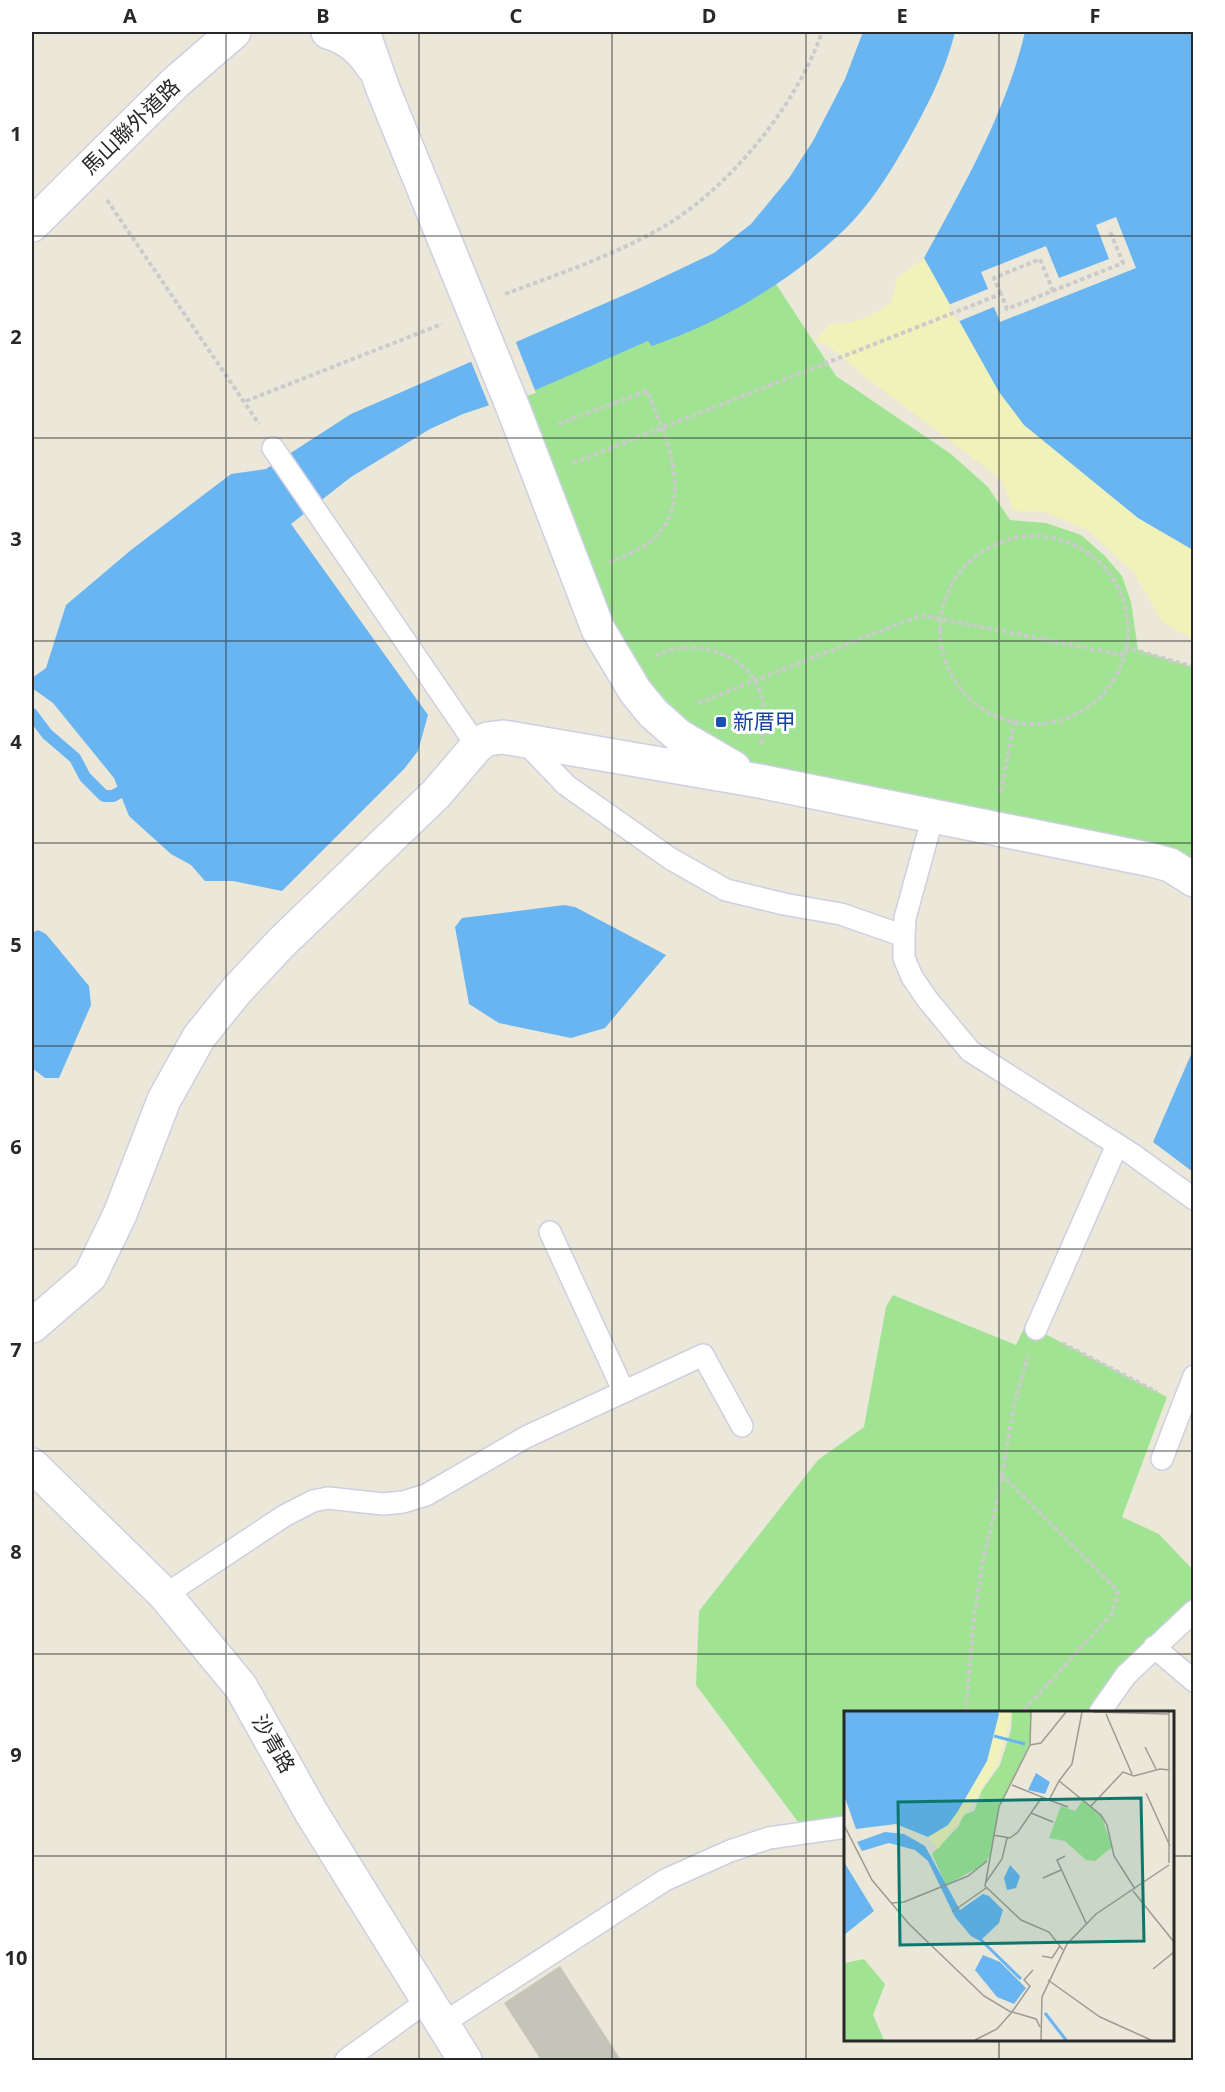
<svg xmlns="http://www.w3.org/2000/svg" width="1225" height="2092" viewBox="0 0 1225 2092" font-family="'Noto Sans','Noto Sans TC',sans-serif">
<rect width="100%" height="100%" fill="#ebe7d9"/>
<path fill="#a0e493" d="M776,284L836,376L951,454L988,487L1010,520L1046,523L1081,535L1105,556L1122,576L1131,602L1138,650L1193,667V880L759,781L653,713L509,399L648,341L739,307Z
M893,1295L1016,1345L1026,1324L1167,1397L1122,1517L1159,1534L1193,1570V1611L1100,1712H846L845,1827L807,1834L696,1685L699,1611L818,1460L864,1427L886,1307Z"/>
<path fill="#f1f2ba" d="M924,258L999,392L1138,518L1193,550V639L1162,622L1135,574L1088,530L1045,512L1014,511L1001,479L863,375L828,345L814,342L831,323C856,325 871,316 891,303L897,278Z"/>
<path fill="#68b5f2" d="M863,32H955C947,65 932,97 915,128C896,163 874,201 845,229C791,281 723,322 652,346L648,341L538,389L463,414L430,429L351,477L291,524L428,715L418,751L404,769L282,891L233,881H205L191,865L171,854L129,816L114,778L53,703L32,688V678L46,668L66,605L131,550L231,474L266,469L351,414L638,289L714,253L751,224L789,178L813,141L845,79Z
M1025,32H1193V550L1138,518L1024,425L999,392L924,258C964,185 1006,112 1025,32Z
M564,905L575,907L666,955L605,1028L571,1038L499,1023L469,1004L455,927L462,918Z
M38,930L46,934L89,986L91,1005L59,1078H45L32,1068V933Z
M1193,1050V1172L1153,1142Z"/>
<path fill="#ebe7d9" d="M1116,217L1136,268L1000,322L994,307L957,322L948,305L988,289L981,272L1046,246L1059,278L1109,259L1096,225Z
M515,340L536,393L490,408L470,359Z"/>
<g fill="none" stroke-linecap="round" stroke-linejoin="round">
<path stroke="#68b5f2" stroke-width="12" d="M32,714L47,734L75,758L85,777L104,796H113L133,785"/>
</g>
<path fill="#c6c3b9" d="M560,1966L621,2060H541L504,2003Z"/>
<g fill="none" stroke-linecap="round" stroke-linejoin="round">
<g stroke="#cecfe2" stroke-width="24">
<path id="lane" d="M273,448L477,746
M524,741L566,785L671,859L726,890L784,904L841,914L904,936
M933,816L905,918L904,936V958L912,977L927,999L970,1051L1132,1154L1194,1199
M550,1232L624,1392
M1036,1329L1117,1145
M1162,1459L1194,1376
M165,1595L284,1516L313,1501L328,1498L383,1504L403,1502L426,1495L526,1437L703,1355L742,1426
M1154,1647L1194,1681
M1100,1712L1126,1675L1194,1611
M442,2024L665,1880L730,1851L769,1838L846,1827
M346,2060L427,2001"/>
</g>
<g stroke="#cecfe2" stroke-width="36">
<path id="secondary" d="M328,32C348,38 361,49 372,66
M363,32L383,89L512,405L598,629L635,691L653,713L679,736L734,768
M32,225L176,82L234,32
M32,1326L90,1276L120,1214L164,1100L199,1037L237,990L281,943L436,794L477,746L487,739L503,737L759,781L1152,860L1170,865L1194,880
M32,1465L165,1595L241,1687L311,1812L465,2060"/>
</g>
<path stroke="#cbcbcb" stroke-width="4" stroke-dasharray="4.5 3" stroke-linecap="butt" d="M107,200L259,424
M505,294C556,275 609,257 656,231C727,192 796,107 822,32
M1001,294L994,278L1040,259L1053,291
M246,401L442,324
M558,424L647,391C666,438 699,505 647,544C636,552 622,557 609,562
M573,463L1001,294L1007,309L1123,263L1109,229
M940 630a94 94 0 1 1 188 0a94 94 0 1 1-188 0Z
M1125,647L1194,667
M655,656C695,636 750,653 762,698C766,713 763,731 761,745
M698,703L921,615L1123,655
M1001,792L1014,722
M1062,1343L1157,1392
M1001,1474L1118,1591L1112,1614L1022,1712
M966,1712L973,1625L982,1565L998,1497L1015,1401L1028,1356"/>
<use href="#lane" stroke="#fff" stroke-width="21"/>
<use href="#secondary" stroke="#fff" stroke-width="33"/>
</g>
<path fill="none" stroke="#282828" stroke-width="1.5" stroke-opacity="0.55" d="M226,32V2060M419,32V2060M612,32V2060M806,32V2060M999,32V1712M32,236H1194M32,438H1194M32,641H1194M32,843H1194M32,1046H1194M32,1249H1194M32,1451H1194M32,1654H1194M32,1856H846M1172,1856H1194M999,2040V2060"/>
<rect fill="#1a4fb4" stroke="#fff" stroke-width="2" x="715" y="716" width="12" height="12" rx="3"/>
<g text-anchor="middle" stroke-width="6" stroke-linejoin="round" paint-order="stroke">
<g font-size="21" fill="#282828" stroke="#fff">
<text transform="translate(131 127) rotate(-44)" y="7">馬山聯外道路</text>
<text transform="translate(273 1744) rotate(60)" y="7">沙青路</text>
</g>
<g font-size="21" fill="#164399" stroke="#fff" text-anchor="start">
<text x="733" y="729">新厝甲</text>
</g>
</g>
<g transform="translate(844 1711)">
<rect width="330" height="330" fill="#ebe7d9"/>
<path d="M168,1H187V30L155,96L146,144L141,153L102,174L88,143L115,115L119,104L130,100L138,79L156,54L167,19ZM239,89L257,104L268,136L251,150L242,149L221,130L205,127L217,95L231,100ZM20,248L41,273L29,304L40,329H0V252Z" fill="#a0e493"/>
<path d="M154,1H166L165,15L153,53L126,97L94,138L84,126L104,114L114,100L143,50Z" fill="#f1f2ba"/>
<path d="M0,1H154L155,3L143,50L114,100L104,114L84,126L52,113L12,118L0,84ZM192,62L206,71L201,83L184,79ZM41,121L60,123L81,135L116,199L139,183L145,185L159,199L155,212L136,230L127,225L111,206L84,150L71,139L45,132L18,140L13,131ZM0,151L30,200L0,224ZM166,154L176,165L172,177L163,179L160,167ZM139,244L156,251L182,277L170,293L153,286L131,259Z" fill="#68b5f2"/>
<path fill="none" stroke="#68b5f2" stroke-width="3" d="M150,25L181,33M135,227L177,268M201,302L222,329"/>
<path fill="none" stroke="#9d9b92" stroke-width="1.5" d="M187,1L186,34L155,96L141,175L177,209L205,221L219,239M249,1L325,3M262,3L288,63M186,34L197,32L222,1M301,36L312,58M215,70L228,53L238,1M302,82L326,135M198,86L205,89L215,70L257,104L263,114L270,145L291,178M205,89L224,96M246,96L279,61L290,65L316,58L326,59M187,102L209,111M0,114L28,169L65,213L140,285L165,300L192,308L196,316M149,124L166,127L174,121L198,86L168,74M221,145L213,149L242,212M325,152V1M199,167L217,159M142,171L158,148L163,127M289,180L330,231M47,192L60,191L124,165L143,150M108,201L142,177M198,245L208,247L216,235M309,258L330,241M204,269L256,306L307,329M131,329L153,318L168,301L186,275L180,269L189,259M197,329L198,286L223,233L252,203L325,154"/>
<path fill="#0f766e" fill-opacity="0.15" stroke="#0f766e" stroke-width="3" d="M297,87L300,230L56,234L54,91Z"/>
<rect width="330" height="330" fill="none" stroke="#282828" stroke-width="3"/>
</g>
<rect width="1225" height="2092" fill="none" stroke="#ffffff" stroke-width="66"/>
<rect x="33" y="33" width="1159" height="2026" fill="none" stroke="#282828" stroke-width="2"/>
<g font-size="20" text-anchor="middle" font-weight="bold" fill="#282828">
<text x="130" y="23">A</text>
<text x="323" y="23">B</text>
<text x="516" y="23">C</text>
<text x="709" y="23">D</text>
<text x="902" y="23">E</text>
<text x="1095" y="23">F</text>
<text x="16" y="141">1</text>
<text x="16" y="344">2</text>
<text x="16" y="546">3</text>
<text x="16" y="749">4</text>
<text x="16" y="952">5</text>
<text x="16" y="1154">6</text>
<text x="16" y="1357">7</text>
<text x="16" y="1559">8</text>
<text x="16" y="1762">9</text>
<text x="16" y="1965">10</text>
</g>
</svg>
